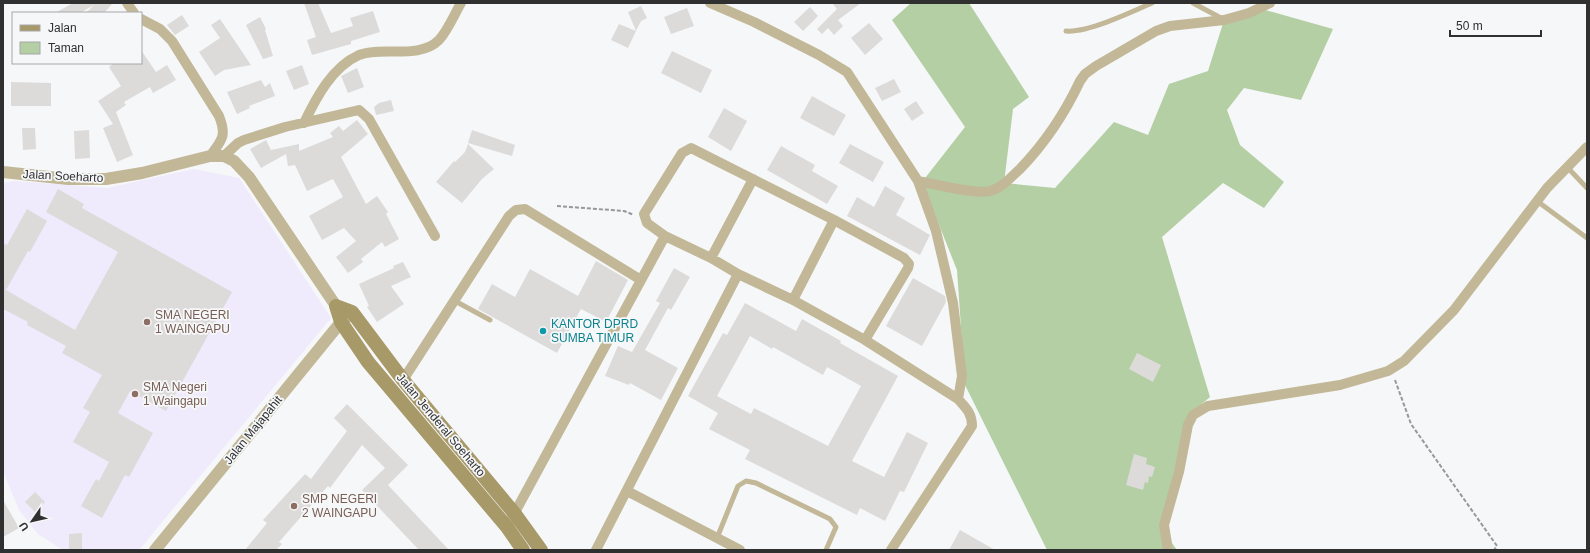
<svg xmlns="http://www.w3.org/2000/svg" width="1590" height="553" viewBox="0 0 1590 553" font-family="Helvetica,sans-serif">
<rect width="100%" height="100%" fill="#f6f7f9"/>
<path fill="#efeafc" d="M194,169L239,178L331,318L139,550H63L38,534L19,510L3,471V183L15,181L107,188Z"/>
<path fill="#b3cfa3" d="M911,3H969L1029,97L1013,109L1004,183L1055,188L1114,122L1148,135L1169,84L1208,71L1225,17L1258,8L1333,29L1301,100L1244,88L1227,110L1240,145L1284,182L1264,208L1223,183L1162,237L1210,397L1189,415L1167,528L1172,543L1177,550H1047L965,385L957,270L922,182L965,127L892,20Z"/>
<path fill="#dcdbda" fill-rule="evenodd" d="M73,3H113L104,13H86L94,5L80,13H55Z
M304,3H318L331,33L353,26L350,18L373,11L380,32L351,41V44L312,55L307,40L316,37Z
M832,3H861L838,20L843,26L834,35L828,28L822,34L817,29L837,9Z
M641,6L647,18L641,21L636,31L628,12Z
M810,7L818,16L803,31L794,22Z
M687,8L694,26L671,34L664,17Z
M182,15L189,26L175,35L167,25Z
M260,17L266,29L265,30L273,56L263,59L246,25Z
M220,19L251,65L224,70L215,76L199,52L220,38L211,25Z
M869,23L883,39L865,55L851,38Z
M619,24L636,31L628,48L611,40Z
M141,50L156,72L167,65L176,80L153,93L150,87L124,102L126,105L116,112L133,155L117,162L103,128L113,124L98,101L121,86L109,67L114,63H141Z
M672,51L712,70L701,93L661,73Z
M302,65L309,84L294,90L286,71Z
M357,68L364,87L348,93L341,76Z
M894,79L901,92L882,101L875,88Z
M261,80L265,87L270,83L275,96L249,106L250,108L237,114L227,92Z
M11,82L51,83V106H11Z
M812,96L846,115L834,136L800,118Z
M391,100L394,111L376,115L374,107L379,103Z
M916,101L924,113L912,121L904,109Z
M724,108L747,121L731,151L708,137Z
M357,120L368,134L341,157L366,204L377,196L388,212L386,214L399,239L385,247L382,242L361,259L363,262L348,273L336,257L356,241L344,228L322,240L309,216L343,197L333,179L307,191L295,165L288,166L286,154L261,168L250,149L266,140L271,150L299,144V151L333,137L330,133L339,126L343,131Z
M22,128H35L36,149L23,150Z
M89,130L90,158L75,159L74,131Z
M472,130L515,145L512,156L468,143Z
M468,144L494,169L482,179L462,203L436,182L454,161L455,162L465,152Z
M850,144L884,162L873,182L839,163Z
M781,146L815,165L812,171L838,186L827,204L767,170Z
M885,186L905,198L896,215L930,235L920,255L847,216L857,197L874,207Z
M58,189L84,204L82,208L232,292L166,411L130,391L118,413L153,433L129,477L125,475L102,518L81,506L96,479L99,481L109,462L73,442L90,412L83,408L102,375L62,353L66,346L27,325L28,322L3,309V243L7,245L27,209L47,221L30,252L28,251L6,290L75,330L118,252L46,212Z
M596,261L628,280L606,322L581,309L557,353L478,309L492,284L515,297L530,269L578,296Z
M403,262L411,277L391,286L404,304L377,322L367,307L369,306L359,284L394,268L393,266Z
M674,268L690,277L671,310L668,308L645,350L678,368L661,400L630,383L629,385L605,376L618,346L632,352L660,303L656,301Z
M913,278L945,296L946,302L922,346L886,326Z
M745,303L796,331L802,319L841,341L840,343L898,376L852,461L884,477L907,432L928,443L904,492L900,491L885,521L860,508L857,515L745,459L750,450L709,429L718,413L688,396L723,333L727,335ZM750,336L772,349L773,347L823,375L827,367L861,386L828,446L754,408L751,414L717,396Z
M1137,353L1161,365L1153,382L1129,369Z
M347,404L408,465L388,485L449,550H419L362,490L385,468L362,445L330,488L328,486L279,542L282,544L276,550H245L267,523L263,520L305,474L311,479L347,431L334,418Z
M1134,454L1147,458L1146,464L1155,467L1152,477L1149,476L1148,483L1145,482L1143,490L1126,485Z
M35,492L45,502L35,512L25,502Z
M3,500L19,528L3,537Z
M960,530L995,550H949Z
M82,533V549H69V534Z"/>
<g fill="none" stroke-linecap="round" stroke-linejoin="round">
<path stroke="#98989a" stroke-width="2" stroke-dasharray="4 2" stroke-linecap="butt" d="M557,206L624,211L634,215
M1395,380L1411,424L1497,546L1494,550"/>
<path stroke="#c2b898" stroke-width="5" d="M1193,3L1221,18
M1066,31C1087,33 1132,12 1152,3
M1567,167L1587,188
M1537,201L1587,238
M455,301L490,320
M717,538L738,486L746,481L756,483L830,519L836,527L826,550"/>
<path stroke="#c2b898" stroke-width="10" d="M127,3L134,13
M710,3L754,22L819,55L847,72L918,181L936,231L953,303L962,376L958,399
M141,19L160,29L172,41L219,116C227,136 222,140 210,156
M304,123C316,98 332,67 359,55C382,46 419,60 439,40C448,30 454,15 461,3
M224,156L238,143L244,140L285,127L359,110L369,119L435,236
M918,181C934,184 976,195 990,191C1002,188 1011,177 1020,169C1046,142 1064,115 1080,81L1085,74L1096,66L1156,31L1170,26L1224,20L1249,13L1270,3
M665,236L647,223L644,214L682,153L691,148L834,220L904,258L909,264L908,268L865,340
M711,258L753,179
M793,300L834,220
M403,380L509,216L516,210L525,209L641,280
M627,491L740,550
M507,527L665,236L711,258L738,274L793,300L865,340L958,399C966,408 972,413 972,426L891,550
M596,550L738,274
M1168,550L1164,525L1179,472L1188,425L1193,415L1208,406L1340,385L1388,371L1404,361L1454,310L1547,188L1587,147"/>
<path stroke="#c2b898" stroke-width="12" d="M3,172L68,179H106L142,173L210,156H224L234,161L249,177L336,306
M155,550L341,322L348,316"/>
<path stroke="#a89968" stroke-width="14" d="M336,306L352,312L403,380L515,514L541,550
M336,306L341,322L368,362L507,527L523,550"/>
</g>
<g fill="#8d6e63" stroke="#f6f7f9" stroke-width="1.5">
<circle cx="147" cy="322" r="4"/>
<circle cx="135" cy="394" r="4"/>
<circle cx="294" cy="506" r="4"/>
</g>
<circle fill="#0f9aa8" stroke="#f6f7f9" stroke-width="1.5" cx="543" cy="331" r="4"/>
<g text-anchor="middle" stroke-width="3.5" stroke-linejoin="round" paint-order="stroke">
<g font-size="12" fill="#303031" stroke="#f6f7f9">
<text transform="translate(63 176) rotate(3)" y="4">Jalan Soeharto</text>
<text transform="translate(441 425) rotate(50)" y="4">Jalan Jenderal Soeharto</text>
<text transform="translate(253 430) rotate(-51)" y="4">Jalan Majapahit</text>
</g>
<g font-size="12" fill="#785e54" stroke="#f6f7f9" text-anchor="start">
<text x="155" y="319">SMA NEGERI<tspan x="155" dy="14">1 WAINGAPU</tspan></text>
<text x="143" y="391">SMA Negeri<tspan x="143" dy="14">1 Waingapu</tspan></text>
<text x="302" y="503">SMP NEGERI<tspan x="302" dy="14">2 WAINGAPU</tspan></text>
</g>
<g font-size="12" fill="#0d838f" stroke="#f6f7f9" text-anchor="start">
<text x="551" y="328">KANTOR DPRD<tspan x="551" dy="14">SUMBA TIMUR</tspan></text>
</g>
</g>
<rect width="1590" height="553" fill="none" stroke="#303031" stroke-width="8"/>
<rect x="12" y="12" width="130" height="52" fill="#f6f7f9" stroke="#a7a7a9"/>
<rect x="20" y="25" width="20" height="6" fill="#a89968" stroke="#a7a7a9"/>
<text x="48" y="32" font-size="12" fill="#303031">Jalan</text>
<rect x="20" y="42" width="20" height="12" fill="#b3cfa3" stroke="#a7a7a9"/>
<text x="48" y="52" font-size="12" fill="#303031">Taman</text>
<g transform="translate(32 521) rotate(236)" stroke="#f6f7f9" stroke-width="3" paint-order="stroke">
<path d="M0-3L7 15L0 10L-7 15Z" fill="#303031"/>
<text y="-6" font-size="11" font-weight="bold" text-anchor="middle" fill="#303031">U</text>
</g>
<path d="M1450 30v6h91v-6" fill="none" stroke="#303031" stroke-width="2"/>
<text x="1456" y="30" font-size="12" fill="#303031" stroke="#f6f7f9" stroke-width="3" paint-order="stroke">50 m</text>
</svg>
